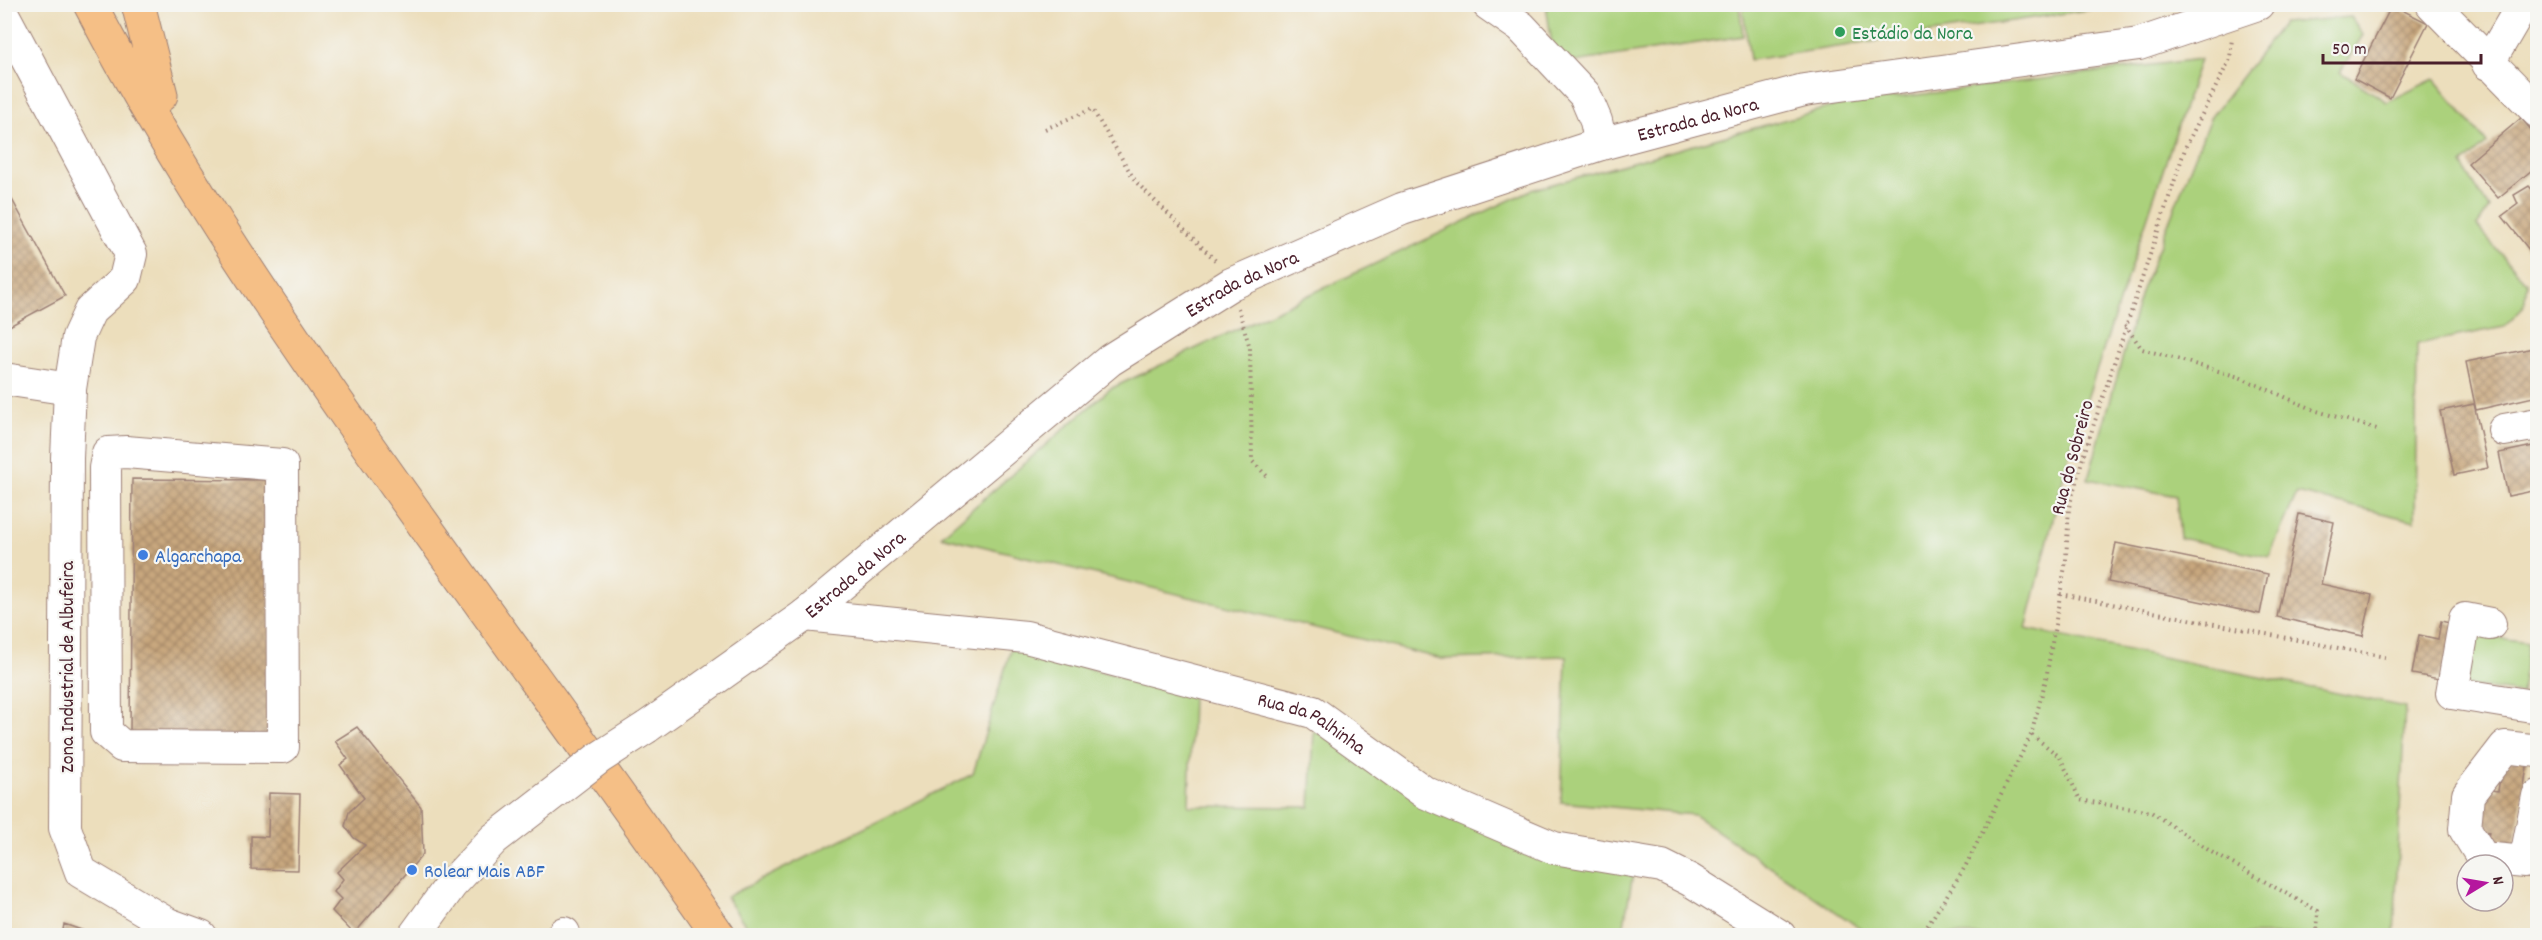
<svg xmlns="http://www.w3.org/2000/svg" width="2542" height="940" viewBox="0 0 2542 940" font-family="Dekko,sans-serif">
<defs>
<pattern id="building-cross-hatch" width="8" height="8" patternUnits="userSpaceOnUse" patternTransform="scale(1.5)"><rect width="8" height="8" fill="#c8a77e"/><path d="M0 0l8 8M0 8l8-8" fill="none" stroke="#a48767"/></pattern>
</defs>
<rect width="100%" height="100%" fill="#f6f6f2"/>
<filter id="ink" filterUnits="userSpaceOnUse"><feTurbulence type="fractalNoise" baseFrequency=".0167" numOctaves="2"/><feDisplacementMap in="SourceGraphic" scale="12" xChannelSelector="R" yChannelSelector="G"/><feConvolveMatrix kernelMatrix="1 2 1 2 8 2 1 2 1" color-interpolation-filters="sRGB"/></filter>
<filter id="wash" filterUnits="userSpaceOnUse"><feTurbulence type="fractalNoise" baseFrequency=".008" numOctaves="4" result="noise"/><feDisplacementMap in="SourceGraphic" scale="24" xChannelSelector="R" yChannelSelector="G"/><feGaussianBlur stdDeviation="1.35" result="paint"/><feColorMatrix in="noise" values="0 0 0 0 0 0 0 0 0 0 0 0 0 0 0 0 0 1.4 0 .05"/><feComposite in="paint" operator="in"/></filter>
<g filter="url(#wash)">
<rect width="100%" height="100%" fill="#ecdebc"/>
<path fill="#abd17b" stroke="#7a7853" stroke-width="1.5" d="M1742,4H2120V5L1750,60Z
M1546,5H1739L1743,36L1555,65Z
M2351,17L2363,35L2340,72L2387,102L2434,79L2487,143L2462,165L2489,208L2477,226L2527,284L2524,307L2504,327L2417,344L2415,521L2297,493L2269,557L2180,538L2176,496L2088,479L2141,292L2210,118L2283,23Z
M2200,59L2070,450L2026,629L2405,707L2394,935H1870L1694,815L1561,802L1566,656L1442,659L941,536L1110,389L1531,190L1838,105Z
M2470,634L2528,642L2521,693L2463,685Z
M1011,649L1192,694L1189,806L1310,807L1314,731L1633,874L1622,936H753L726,897L973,774Z"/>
<g id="blocks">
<path fill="url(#building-cross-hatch)" d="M2392,5L2428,23L2390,98L2354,79Z
M2521,118L2538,138V165L2498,198L2468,163Z
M4,185L65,296L4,329Z
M2529,186L2538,196V261L2502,216L2518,204L2514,195Z
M2538,347V396L2476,410L2466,362Z
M2474,404L2488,468L2454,475L2440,411Z
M2538,445V490L2508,496L2499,453Z
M132,479L271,480L270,736L130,735Z
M2299,514L2334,522L2321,584L2372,595L2363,636L2277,617Z
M2116,543L2268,574L2260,614L2108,582Z
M2441,621L2458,625L2439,679L2412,674L2419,635L2438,639Z
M357,727L421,807L423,854L354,934L332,911L341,899L334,892L343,879L337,872L365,845L354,838L345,826L349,812L364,798L340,765L348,759L335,741Z
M2504,751L2529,754L2513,855L2486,851L2489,832L2476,830L2482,789L2498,791Z
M269,793L300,794L298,870L251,869V836L268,837Z
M64,924L96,935V936H62Z"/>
</g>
</g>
<g filter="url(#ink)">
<use href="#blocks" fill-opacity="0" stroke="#9b7e74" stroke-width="1.5"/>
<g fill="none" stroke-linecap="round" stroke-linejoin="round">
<g stroke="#9b7e74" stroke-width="34">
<g id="minor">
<path d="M1488,4L1521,27L1585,95L1596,121L1601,144"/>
<path d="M2432,4L2538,112"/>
<path d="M4,16L131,254L125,279L90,311L78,337L70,389"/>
<path d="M2488,64L2523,4"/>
<path d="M4,379L70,389L67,458L65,828L81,872L168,924L201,936"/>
<path d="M2504,430L2538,424"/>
<path d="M126,452L282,465L283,747L122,746L106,732L105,468L108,453Z"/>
<path id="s1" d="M805,615L1026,637L1313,712L1424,792L1554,848L1662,866L1690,880L1780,936"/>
<path d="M2490,624L2465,619L2452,693L2538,707"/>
<path id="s2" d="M647,727L805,615L1110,360L1231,284L1402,209L1601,144L1804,90L2139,44L2258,4"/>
<path d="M2538,751L2505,747L2468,795L2465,829L2483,858L2525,862L2538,796"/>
<path d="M562,936L564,933"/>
</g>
</g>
<g stroke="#9b7e74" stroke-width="35">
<path id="major" d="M90,4C170,160 269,305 370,449C485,612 604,772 719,936
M138,4L161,95"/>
</g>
<path stroke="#9b7e74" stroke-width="4" stroke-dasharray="1.5 4.5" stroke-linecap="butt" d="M1045,129L1092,109L1136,182L1218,263
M1238,308L1250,348L1252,461L1267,476
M2125,325L2142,349L2239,377L2317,411L2377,429
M2060,594L2385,657
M2032,735L2060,757L2080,800L2151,812L2213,853L2318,911L2317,936
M1921,936L1965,867L2031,735L2046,679L2066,560L2069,507L2084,454L2186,146L2230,59L2232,38"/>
<use href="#minor" stroke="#fff" stroke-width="32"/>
<use href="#major" stroke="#f5bf86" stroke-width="33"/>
<g stroke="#9b7e74" stroke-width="34" stroke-linecap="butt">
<path id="minor-bridge" d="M414,936L451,885L494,839L599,758L647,727"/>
</g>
<use href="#minor-bridge" stroke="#fff" stroke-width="32"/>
</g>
</g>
<circle fill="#2e9e5b" stroke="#f6f6f2" stroke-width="2" cx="1840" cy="32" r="6"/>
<g fill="#3f7fe0" stroke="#f6f6f2" stroke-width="2">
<circle cx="143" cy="555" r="6"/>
<circle cx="412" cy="870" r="6"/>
</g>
<g text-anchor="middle" stroke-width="4.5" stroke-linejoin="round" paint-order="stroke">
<g font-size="20" fill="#27864d" stroke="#f6f6f2" text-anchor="start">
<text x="1852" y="39">Estádio da Nora</text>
</g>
<g font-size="20" fill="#4a1f2b" stroke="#f6f6f2">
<text dy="7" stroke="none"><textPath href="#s2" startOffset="1230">Estrada da Nora</textPath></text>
<text dy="7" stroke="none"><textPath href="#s2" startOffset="744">Estrada da Nora</textPath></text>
<text transform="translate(2071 457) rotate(-75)" y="7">Rua do Sobreiro</text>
<text dy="7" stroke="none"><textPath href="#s2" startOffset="258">Estrada da Nora</textPath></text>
<text transform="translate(66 667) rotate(-90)" y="7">Zona Industrial de Albufeira</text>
<text dy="7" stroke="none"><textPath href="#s1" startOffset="522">Rua da Palhinha</textPath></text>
</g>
<g font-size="20" fill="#366cbe" stroke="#f6f6f2" text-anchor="start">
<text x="155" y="562">Algarchapa</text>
<text x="424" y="877">Rolear Mais ABF</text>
</g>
</g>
<rect width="2542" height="940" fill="none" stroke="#f6f6f2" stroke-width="24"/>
<g transform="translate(2485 883) rotate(79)"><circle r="28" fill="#f6f6f2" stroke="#b1a0a2" stroke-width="1.5"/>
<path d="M0-4.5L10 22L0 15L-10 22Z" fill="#b5179e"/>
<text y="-9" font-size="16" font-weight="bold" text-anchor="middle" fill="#4a1f2b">N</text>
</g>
<path d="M2323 54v9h158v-9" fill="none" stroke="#4a1f2b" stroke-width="3"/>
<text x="2332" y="54" font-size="18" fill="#4a1f2b" stroke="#f6f6f2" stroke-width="4.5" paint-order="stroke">50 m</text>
</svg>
